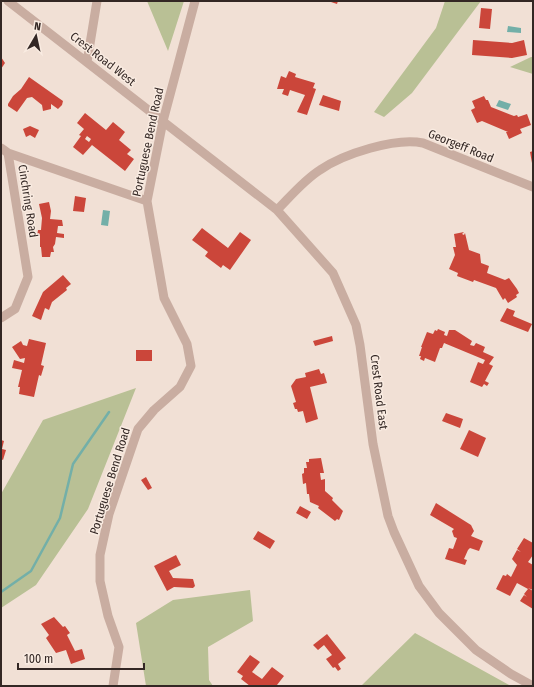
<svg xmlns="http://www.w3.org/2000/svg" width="534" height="687" viewBox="0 0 534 687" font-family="'Fira Sans Condensed',sans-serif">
<rect width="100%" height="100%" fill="#f1e0d5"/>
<path fill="#b9c095" d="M147,1H184L168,51Z
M445,1H481L412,93L384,117L374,112L436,28Z
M531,57H533V74L510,67Z
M136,388L88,509L36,585L1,608V494L43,420Z
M250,590L253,621L208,647L209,680L213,686H146L136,623L173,600Z
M415,633L511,686H361Z"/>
<path fill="#73afa8" d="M508,26L521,28V33L507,32Z
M499,100L511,104L508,110L496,106Z
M103,210L110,211L108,226L101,225Z"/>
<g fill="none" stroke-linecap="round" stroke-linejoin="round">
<path stroke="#73afa8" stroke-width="2.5" d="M1,592L31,571L60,518L73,464L109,412"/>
</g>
<path fill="#cb463a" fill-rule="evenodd" d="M328,1H338L337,4Z
M481,8L492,9L490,29L479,28Z
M473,40L512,43L524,40L527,55L512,58L472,55Z
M1,57L5,63L1,69Z
M289,71L296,74L295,77L315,83L313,88L316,89L307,115L297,112L305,95L290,90L288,96L282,94L284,89H277L281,76L286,78Z
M29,77L63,101L62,105L58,109L51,104V109L43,111L42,105L32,97L27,98L17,112L8,106V104L13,96L21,89Z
M323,95L341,101L339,111L319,105Z
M484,96L486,100H488L491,107L514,116L517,115L518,117L527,114L531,125L520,129L522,133L509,139L506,132H508L482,121L477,123L471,110L475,108L472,101Z
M85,113L106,130L113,122L125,132L119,140L131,150L127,154L134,159L125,171L92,145L83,155L73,147L81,136L79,135L84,129L77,123ZM87,136L91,139L89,142L85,139Z
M30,126L39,130L35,138L30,135L26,137L23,129Z
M533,151V163H532L530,152Z
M75,196L86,198L84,212L73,211Z
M49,202L51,211L50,219L62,220L63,226H58L57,233L64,234V238L56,237L55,244L53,247L54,252H51L50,257H42L41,247H40V236H37L38,230H41L42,218L39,204Z
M202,228L228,248L240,232L251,240L230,270L223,265L221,268L205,256L208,252L192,240Z
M464,232L462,234L464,235L465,233L469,250L480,254L481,263L489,266L487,273L505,280L509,278L517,289L519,293L516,295L517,297L508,303L505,298L503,300L496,288L474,280L473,282L457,276L458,273L449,269L455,255L453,247H456L454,234Z
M63,275L71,284L66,288L67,290L52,302L49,310L45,308L41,320L32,316L43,292Z
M507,308L515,311L513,316L532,324L528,332L500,321Z
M438,329L445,332L444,335L447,336L449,330H455L472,341L470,345L474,346L476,343L485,347L483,352L494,357L489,364L493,366L485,381L489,383L487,386L484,384L482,387L470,382L478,362L483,364L485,360L444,343L442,348H440L435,362L425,358L424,361L420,359L421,356H419L422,347H421L427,332L433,334L435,330L437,331Z
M332,336L333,341L315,346L313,341Z
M29,339L46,343L41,365L44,366L41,376L39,375L34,397L19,394L20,387H18L22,370L12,368L14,360L24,363L25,358L20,359L12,347L21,341L23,345L27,346Z
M136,350H152V361H136Z
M319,369L321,374L324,373L327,383L310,387L318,419L306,423L303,411L298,412L297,409H295L293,403L296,402L291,386L296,379L306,377L305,373Z
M446,413L463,419L460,428L442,421Z
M469,430L486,438L478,457L460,449Z
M1,440L4,441L2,449L6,450L3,460L1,459Z
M321,458L324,473H320L321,480L325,479V491L333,498L332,500L343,511L339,520L337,519L335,521L318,508L319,506L310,502L309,494H307L306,483L303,484L302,474L304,473V468H307L306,462H309V459Z
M146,477L152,488L148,490L141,480Z
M436,503L471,525L474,531L471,536L483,541L479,551L470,548L468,550L464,559L467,560L465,565L445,559L449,548L453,549L457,538L454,537L452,531L454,529L430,515Z
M300,506L311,512L307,519L296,513Z
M258,531L275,541L270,549L253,539Z
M524,538L533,543V555L528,562L533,565V590L528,588L533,591V609L520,601L524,595L527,597L524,594L528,589L517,583L510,596L496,589L503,575L506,576L507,574L511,577L517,565L512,559L517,550L521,552L517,549Z
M176,555L181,565L169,571L173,578L193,579L195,586L193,588L174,587L167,591L154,566Z
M54,617L63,627L65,626L70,633L67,635L75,651L82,649L85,659L71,664L66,650L56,653L46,638L49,635L41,624Z
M327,634L346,658L338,664L341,669L338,671L335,667L333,668L326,659L332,655L324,645L318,650L313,645Z
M250,655L260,662L252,672L262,679L272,667L284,676L277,685L278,686H250L241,679L243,676L237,672Z"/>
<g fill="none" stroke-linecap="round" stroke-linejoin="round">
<path stroke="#c9ada1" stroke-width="9" d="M8,1L277,210L333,273L356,325L360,345L373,444L388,516L394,532L419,586L439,613L476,650L511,674L533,686
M87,62L97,1
M1,148L8,153L147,201
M277,210C290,197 304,180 320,170C343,154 396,137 423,143L533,187
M1,318L15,309L28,277L8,153
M113,686L119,647L108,616L100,581V555L109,514L138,429L154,410L180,387L191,366L187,344L164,298L147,201L163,121L195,1"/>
</g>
<g text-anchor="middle" stroke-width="3" stroke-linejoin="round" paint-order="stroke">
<g font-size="12" fill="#332724" stroke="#f9ebe1">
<text transform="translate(103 59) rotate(38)" y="4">Crest Road West</text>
<text transform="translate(148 142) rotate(-78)" y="4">Portuguese Bend Road</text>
<text transform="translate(461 146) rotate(22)" y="4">Georgeff Road</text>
<text transform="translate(28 201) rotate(81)" y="4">Cinchring Road</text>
<text transform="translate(379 392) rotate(83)" y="4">Crest Road East</text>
<text transform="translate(110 481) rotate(-73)" y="4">Portuguese Bend Road</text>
</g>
</g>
<rect width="534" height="687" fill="none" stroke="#332724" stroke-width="4"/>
<g transform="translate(36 36) rotate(9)" stroke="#f9ebe1" stroke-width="3" paint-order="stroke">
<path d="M0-3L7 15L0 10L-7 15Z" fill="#332724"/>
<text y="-6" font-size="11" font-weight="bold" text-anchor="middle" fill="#332724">N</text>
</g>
<path d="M18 663v6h126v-6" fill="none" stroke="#332724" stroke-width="2"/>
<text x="24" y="663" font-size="12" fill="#332724" stroke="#f9ebe1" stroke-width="3" paint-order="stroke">100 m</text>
</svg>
